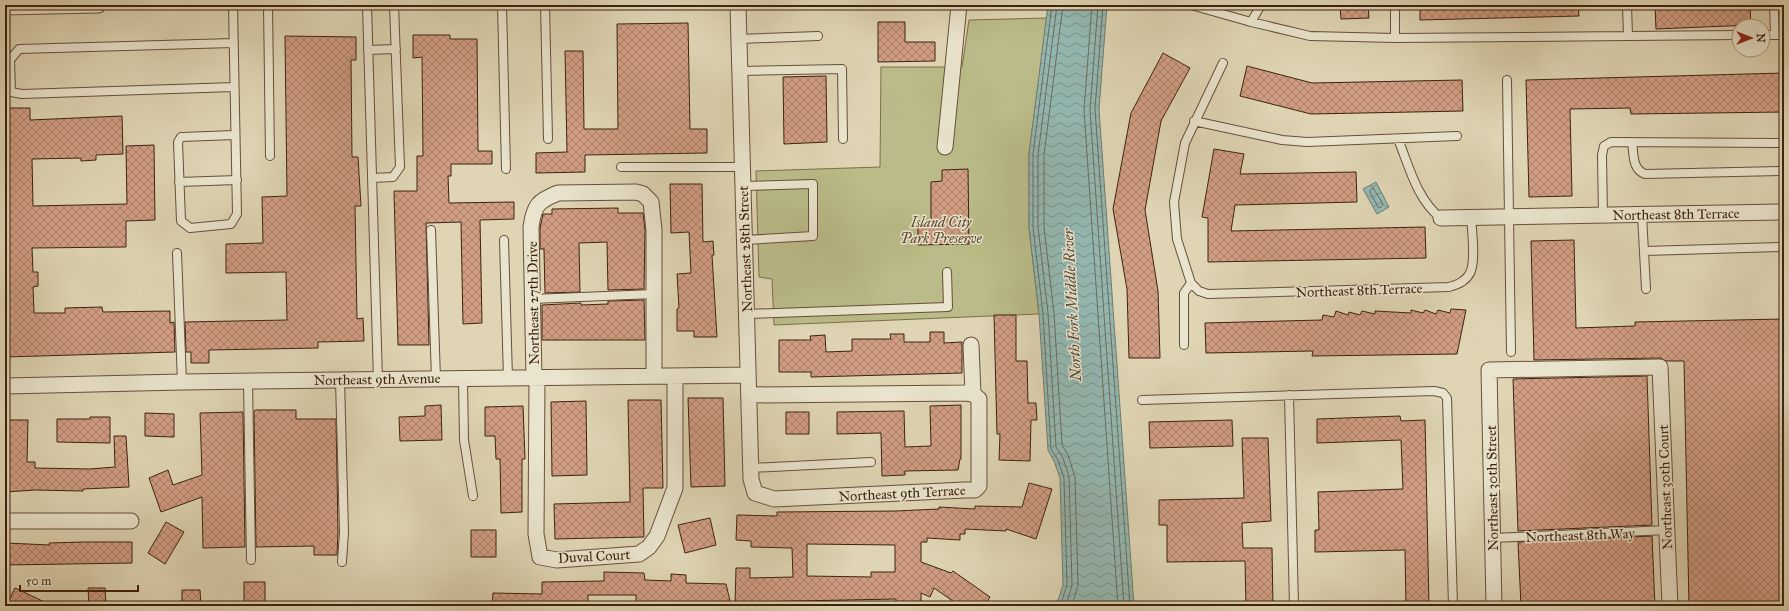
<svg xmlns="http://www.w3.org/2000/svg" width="1789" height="611" viewBox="0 0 1789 611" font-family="'IM FELL Great Primer',serif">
<defs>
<pattern id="water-waves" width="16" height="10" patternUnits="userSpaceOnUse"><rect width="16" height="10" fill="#94b8b2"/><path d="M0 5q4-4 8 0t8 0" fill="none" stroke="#7a958f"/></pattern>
<pattern id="building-cross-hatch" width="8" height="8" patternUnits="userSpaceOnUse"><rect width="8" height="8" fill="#d19d83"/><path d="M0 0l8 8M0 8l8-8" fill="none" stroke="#ab806a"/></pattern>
</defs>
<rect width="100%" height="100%" fill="#dfd5b4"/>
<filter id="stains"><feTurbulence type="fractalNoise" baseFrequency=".005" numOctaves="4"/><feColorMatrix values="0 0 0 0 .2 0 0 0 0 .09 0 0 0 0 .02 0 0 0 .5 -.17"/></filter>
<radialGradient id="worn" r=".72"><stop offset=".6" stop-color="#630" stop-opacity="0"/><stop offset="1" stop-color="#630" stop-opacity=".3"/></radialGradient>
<path fill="#babb88" stroke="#7c6e4b" d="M1047,18L1029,154V227L1039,314L774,325L772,279L759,277L756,171L880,167L881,67H962L969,20Z"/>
<path fill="url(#water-waves)" stroke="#727c70" d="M1048,5H1107L1099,109L1134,606H1056L1063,585L1060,478L1054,461L1048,450L1039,314L1029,227V154Z
M1376,182L1389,207L1377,214L1363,189Z"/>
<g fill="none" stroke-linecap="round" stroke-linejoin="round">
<path stroke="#696d60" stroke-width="1" d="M1052,5L1033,154V227L1043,314L1051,449L1058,460L1064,478L1067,585L1060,606
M1057,5L1038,155V227L1048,313L1056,447L1063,458L1069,477L1072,585L1066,606
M1063,5L1044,155V227L1054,313L1062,445L1068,455L1075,477L1078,585L1072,606
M1092,5L1084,110L1118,606
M1098,5L1090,110L1124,606
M1103,5L1095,109L1130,606
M1373,188L1383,204L1380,208L1378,207L1370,192Z"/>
</g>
<path fill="url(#building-cross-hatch)" stroke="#3e220e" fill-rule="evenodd" d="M1340,5H1368L1369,18L1341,19Z
M1420,5H1578L1579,16L1420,20Z
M1655,5H1750L1751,25L1656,29Z
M878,22H905V42H935V61L878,62Z
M688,23L690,129H707V153L585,155V172L536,173V153L567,152L565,51H583L584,129H618L617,24Z
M413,35H450V39H477L478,151H492V164H451V176H448L449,203L514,202V219L480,220L482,323L463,324L461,222L426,223L429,345H398L394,191H417V156H423L422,57L413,58Z
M285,36L356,37V60H351L352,157H358L361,206H355L357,319L363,318L364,341L318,342V348L209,350V363H191V352H186L185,322L287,320L286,272L226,273V244L263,243L262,197L287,196Z
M1163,53L1190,68L1161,121L1145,210L1158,291L1160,358H1129L1127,289L1113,209L1131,113Z
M1247,66L1312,83L1462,80L1463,111L1311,114L1240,96Z
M1784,73V112L1631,114L1630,108L1570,109L1572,196L1529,197L1526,80Z
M826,76L827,142L784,144L783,77Z
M5,108H30V120L122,116L123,154L96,155V160L81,161V158L32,159L33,206L127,204L126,146L154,145L155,220L126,221V247L32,248L33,272H38V286L33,287L34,313H65V308L102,307L103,312L170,311V323L174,322L175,352L5,357Z
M1214,149L1244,154L1240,174L1356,172L1357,202L1235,205L1231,231L1425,227L1426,258L1208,262V218L1202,217Z
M968,169L969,244L918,245V223L931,222V182L942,181V170Z
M670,184H702L703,242L713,241L714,255H712L717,337H694V331H677V309L679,308L677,274L691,273L689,232L671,233Z
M618,208V213H643L645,230L644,289L608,290L607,242L579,243L580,292L545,293L544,249H540V228L543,214H552V209Z
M1574,240L1576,328L1635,326V322L1784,319V606H1689L1684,361H1666L1660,358L1534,360L1531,241Z
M644,300L645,340H542V305L581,303V305L608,304V301Z
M1451,309L1466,310L1457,354L1312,356L1313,351L1206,353L1205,323L1322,320L1323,315L1334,317L1336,311L1348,315L1349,312L1360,315L1362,311L1375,314V311L1411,313V310L1423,313L1425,310L1436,314L1438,310L1450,313Z
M994,315H1016V361H1027L1028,403H1036L1037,420H1031L1030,461L999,460L1000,434H997Z
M930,332H944V343L962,342V373L811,377V372H779V340H811L810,336L825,335L826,352L852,351V339H891L890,334H904V342H930Z
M1647,376L1652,525L1518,531L1513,379Z
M688,398H723L725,486L691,487Z
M628,400H661L663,488H643L644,537L555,539L554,504L630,502Z
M586,401L587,475L552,476L551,402Z
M441,405L442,440L400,441L399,417L425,416V406Z
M961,405V459H960L958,470L905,471V475L882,476L881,433L837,434V412L904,411L905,447L931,446L930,406Z
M523,406L525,459H522V512L501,513L500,459H496L495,436H485V407Z
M256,410H296V419H336L338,532L337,555H314V546L256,547L254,411Z
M243,412L245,547L203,548L202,497L161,512L149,478L168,470L173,485L202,475L200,413Z
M786,412H809V434H786Z
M145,413L174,414V437L145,436Z
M1400,416L1401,421L1425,420L1429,606H1406L1405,550L1315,552V530H1319L1318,492L1403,489L1401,440L1317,443V419Z
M90,417H110V443L57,442V419H90Z
M8,420H28L27,462H35V468L90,469L115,467L114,436H126L129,487L83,489V491L36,490L5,492Z
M1232,420L1233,446L1150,448L1149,422Z
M1242,438H1268L1271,521L1242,523L1243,548H1272L1273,606H1246L1245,561L1167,562V525H1159V500L1244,498Z
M1029,483L1052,489L1036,539L1006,529V531L965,529V534H960V540L927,538V542H921V562L951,573L953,571L990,597L984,606H960L934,588L930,597L921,593V606H896V599L749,602V606L735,605L736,568H750V578L793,577L792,548L751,547V541L736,540L737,515L777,516V512L896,511L939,509V507L975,509V506L1022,507ZM807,544L895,545V572H871V577L807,576Z
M710,518L716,545L685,553L678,525Z
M166,522L184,532L165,564L148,553Z
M471,530H496V557H471Z
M1652,536L1655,606H1521L1518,542Z
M84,542H132V563L5,565V543L50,545L49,543Z
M604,572L644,573L645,580L671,581V574L686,575V583L726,584L731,605L636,604V595H588V606H492L493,593L542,594V582L604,581Z
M244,582H265V606H244Z
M15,588L53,606H6Z
M88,588H105L106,606H89Z
M182,590H200L201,606H182Z"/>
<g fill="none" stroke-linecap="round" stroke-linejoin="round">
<g stroke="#664f38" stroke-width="10">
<path id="lane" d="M233,5L237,214L231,224L190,228L181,221L178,142L181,137L235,135
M268,5L270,156
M367,5L378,380
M502,5L506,169
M545,5L548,139
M1191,5L1251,22L1261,5
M1395,5V38
M1627,5L1628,36L1739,35
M1774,5L1775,35
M1251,22L1310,36L1395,38L1628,36
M1763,35H1784
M739,39L818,36
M233,43L19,49L10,60L11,92L22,94L234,87
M368,50L396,49
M1223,63L1185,143L1174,202L1177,239L1191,283L1199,291L1208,294L1449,287C1457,285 1466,281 1470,273C1476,262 1472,231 1471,217
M740,71L842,69L843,139
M1507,80L1511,352
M1194,121L1282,140L1307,142L1457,136
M1398,139C1409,166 1417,200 1441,218
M1632,142C1634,155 1632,169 1645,174L1784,171
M621,167H742
M372,178L393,177L400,167L394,5
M179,182L237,180
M743,186L813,184V236L745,240
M1642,215L1646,289
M1603,216L1602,155L1604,146L1611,142L1784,143
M431,230L436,379
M504,240L508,378
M1644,251L1784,247
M177,253L182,382
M532,299L654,294
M746,314L948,307L947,272
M1184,345V293L1191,283
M463,379L464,440L473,496
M340,380L344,532L342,562
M248,381L251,560
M1289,395L1294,606
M1142,400L1434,391L1443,393L1447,398L1453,606
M751,468L871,462
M1493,538L1667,530"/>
</g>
<g stroke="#664f38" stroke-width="17">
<path id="street" d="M738,5L751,479L755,493L774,499L965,490H975L979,486V399L973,394L965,393L749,395
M5,7L98,5
M945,147L959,5
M1441,218L1784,212
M971,345L973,394
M534,378L531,227C534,205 538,201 558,193L636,192L643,194L651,202L654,230V376
M537,378L536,534L540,557L557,560L639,554L649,547L657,536L675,488V376
M5,386L182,382L748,375
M5,521H131
M1494,606L1489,370L1660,367L1670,606"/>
</g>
<use href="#lane" stroke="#eae4ce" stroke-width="8"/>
<use href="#street" stroke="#eae4ce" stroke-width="15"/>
</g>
<g text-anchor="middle" stroke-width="3" stroke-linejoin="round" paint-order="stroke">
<g font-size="14" fill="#3e220e" stroke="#eae4ce">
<text transform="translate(1676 214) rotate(-1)" y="5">Northeast 8th Terrace</text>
<text transform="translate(745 249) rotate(-92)" y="5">Northeast 28th Street</text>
<text transform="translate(1359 290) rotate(-2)" y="5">Northeast 8th Terrace</text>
<text transform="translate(533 303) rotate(-91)" y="5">Northeast 27th Drive</text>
<text transform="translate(377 379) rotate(-1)" y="5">Northeast 9th Avenue</text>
<text transform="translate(1665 487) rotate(-92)" y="5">Northeast 30th Court</text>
<text transform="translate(1492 488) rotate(-91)" y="5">Northeast 30th Street</text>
<text transform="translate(902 493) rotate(-3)" y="5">Northeast 9th Terrace</text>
<text transform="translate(1580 535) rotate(-2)" y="5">Northeast 8th Way</text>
<text transform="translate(594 556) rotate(-3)" y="5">Duval Court</text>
</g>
<g font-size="14" font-style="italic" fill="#5d482c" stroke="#eae4ce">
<text x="941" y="227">Island City<tspan x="941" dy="16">Park Preserve</tspan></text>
</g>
<g font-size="15" font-style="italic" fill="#544837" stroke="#eae4ce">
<text transform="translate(1072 305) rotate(-93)" y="5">North Fork Middle River</text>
</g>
</g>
<rect width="1789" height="611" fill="none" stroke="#dfd5b4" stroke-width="20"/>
<rect x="6" y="6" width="1777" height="599" fill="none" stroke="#3e220e" stroke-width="2"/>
<rect x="10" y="10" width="1769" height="591" fill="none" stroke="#3e220e"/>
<g transform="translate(1751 38) rotate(90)"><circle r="19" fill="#eae4ce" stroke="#a59681"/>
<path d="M0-3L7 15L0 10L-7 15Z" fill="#8f2418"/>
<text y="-6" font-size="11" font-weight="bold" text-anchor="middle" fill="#3e220e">N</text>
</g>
<path d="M20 585v6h118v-6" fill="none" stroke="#3e220e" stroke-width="2"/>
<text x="26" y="585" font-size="12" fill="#3e220e" stroke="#eae4ce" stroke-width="3" paint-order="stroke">50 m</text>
<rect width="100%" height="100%" filter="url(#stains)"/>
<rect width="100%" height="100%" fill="url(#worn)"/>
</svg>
